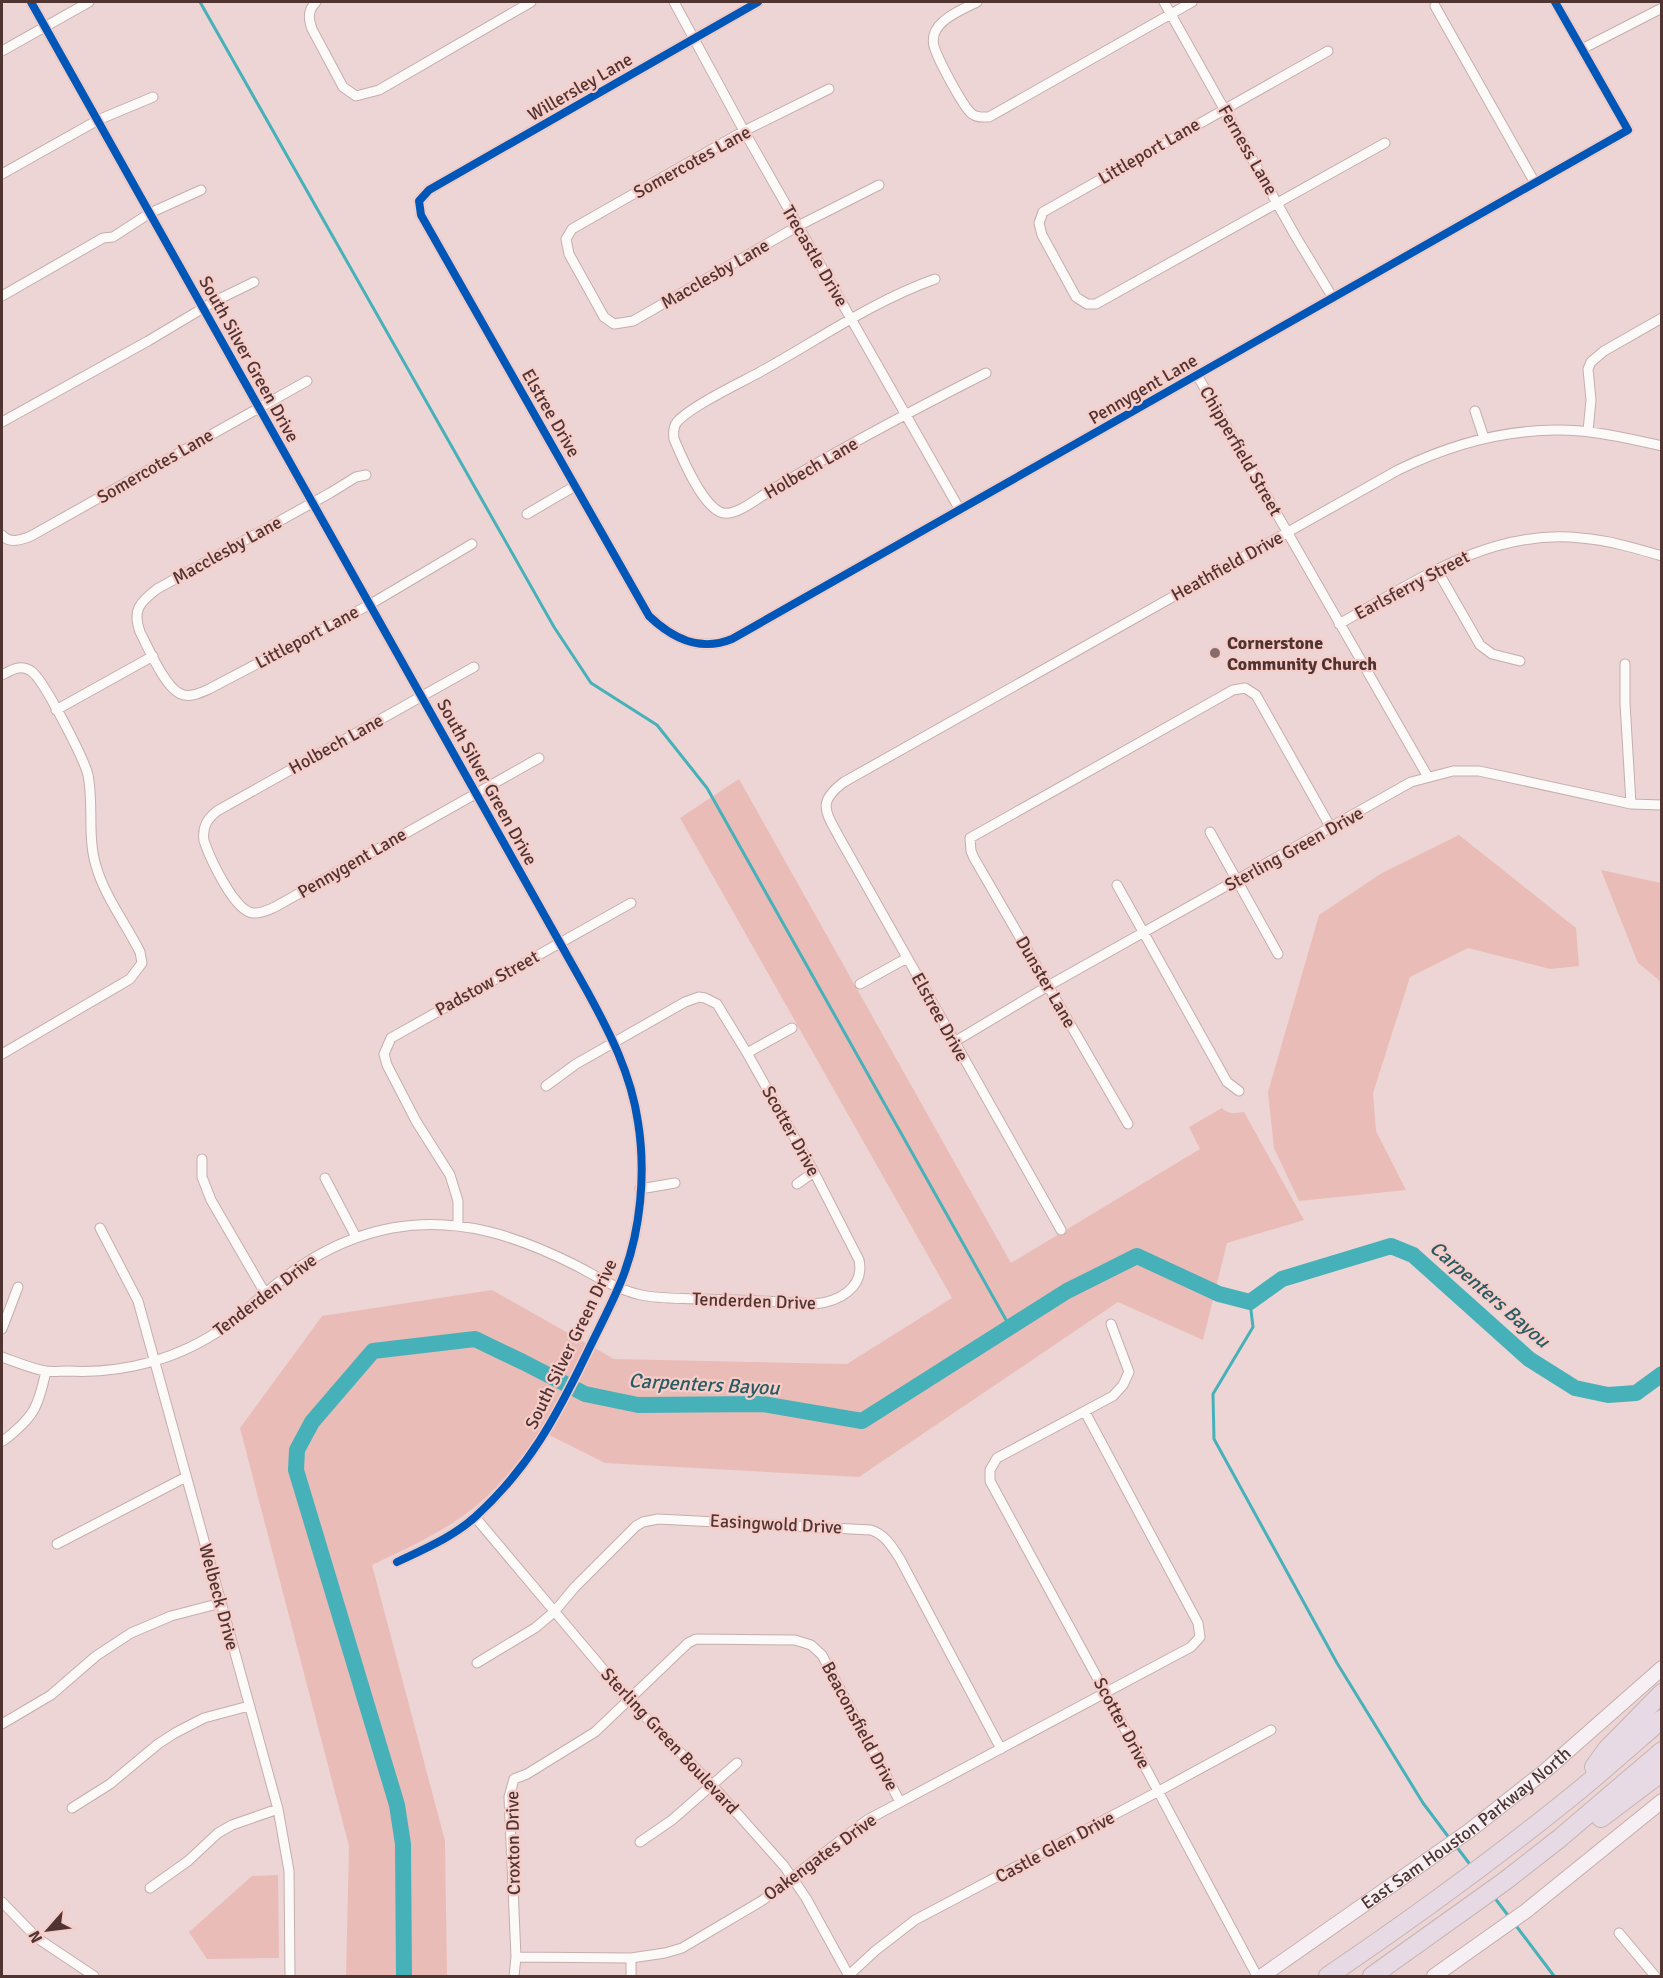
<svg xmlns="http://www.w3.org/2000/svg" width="1663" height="1978" viewBox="0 0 1663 1978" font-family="Signika,sans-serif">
<rect width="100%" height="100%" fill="#ecd5d4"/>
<path fill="#eabcb7" d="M739,779L1011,1263L1200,1149L1189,1127L1222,1108C1229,1115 1235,1113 1244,1112L1304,1220L1227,1243L1203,1340L1118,1302L859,1477L605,1463L541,1431C527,1450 513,1469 497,1486C464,1523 416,1544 372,1565L445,1841L447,1976H346L349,1846L240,1428L322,1316L492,1290L614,1359L847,1364L952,1298L680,818Z
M1459,835L1576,928L1579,966L1550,969L1468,948L1410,977L1373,1093L1376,1131L1406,1190L1299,1201L1274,1148L1268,1092L1319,915L1382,873Z
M1601,870L1661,883V985L1659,980L1638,963Z
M278,1875L279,1958L207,1959L189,1932L252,1876Z"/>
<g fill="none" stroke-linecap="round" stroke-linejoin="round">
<path stroke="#47b1ba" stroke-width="3" d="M200,2L554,627L591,683L657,725L707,788L1010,1327
M1250,1302L1253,1327L1213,1394L1214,1439L1337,1663L1423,1803L1450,1839
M1456,1846L1472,1867
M1494,1897L1510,1918
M1514,1923L1554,1976"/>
<path stroke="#47b1ba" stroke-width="16" d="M404,1976L403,1844L397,1805L296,1470L297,1450L312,1422L373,1351L475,1339L523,1362L585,1394L638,1405L762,1404L862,1421L1067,1291L1137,1256L1219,1294L1250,1302L1282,1279L1391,1246L1413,1255L1529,1359L1575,1388L1608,1395L1636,1393L1662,1374"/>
<g stroke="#c4aeac" stroke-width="11">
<path id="street" d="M31,2L587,991C610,1033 631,1074 638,1122C646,1172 641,1231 622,1279C612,1304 599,1328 587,1353C556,1417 529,1468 475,1517C453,1537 424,1549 397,1562
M316,2C308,10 308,18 312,29L343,87L356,96L379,90L531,2
M674,2L744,131L960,510
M758,2L429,190L419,201L421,215L649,616C673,639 700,652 732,639L1628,130L1555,2
M977,2C963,9 938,19 934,35C933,40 933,45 935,49C939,61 963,107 972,114C977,118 983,117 989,117L1192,2
M1164,2L1296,237L1333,298
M1435,6L1535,183
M1582,49L1662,8
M2,51L89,2
M1328,51L1043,212L1039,223L1042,235L1076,297L1087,304H1096L1385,143
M829,89L744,131L572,229L566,239L569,254L604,317L614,324L633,321L798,226L879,185
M2,174L98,120L153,97
M935,279C873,301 818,340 760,372C740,383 691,406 677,422C673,427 673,432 674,439C682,458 701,503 720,512C733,518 754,501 765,494C837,450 911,411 986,373
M2,296L103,238L113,237L150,213L201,190
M1197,375L1428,777
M1475,411L1484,438
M2,422L148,341L215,301L254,282
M1588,431L1591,400L1588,369L1591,362L1604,351L1662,318
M366,475L356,477L330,493L157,589C140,602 132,610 140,632C148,647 165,688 181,694C190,698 200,693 209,689L369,605L472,544
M527,514L575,486
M2,535C10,544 21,540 31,536L307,381
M1437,570L1480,645L1492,654L1520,661
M1339,624C1415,582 1490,528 1581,538C1608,540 1635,548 1662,556
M1625,664V703L1631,804
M474,667L217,811C207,819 202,827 204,841C210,858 234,911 253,913C261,914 268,910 275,907L539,758
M2,675C11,670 20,664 31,671C43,678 84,759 88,775C94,805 87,836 96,866C105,897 126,924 140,952L142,963L130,979L2,1054
M56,710L153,656
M1210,832L1278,954
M1117,885L1227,1082L1239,1091
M860,984L907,958
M954,1042L1048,986L1411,782L1453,771H1479L1631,804L1662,805
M747,1053L792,1028
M1128,1124L974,858L971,851L970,838L1233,690L1245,688L1256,695L1331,828
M202,1159V1177L211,1200L265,1293
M325,1178L356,1237
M797,1184L814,1172
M640,1189L675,1183
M458,1225V1201L450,1175L416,1121L387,1065L384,1054L391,1038L631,903
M100,1228L138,1301L278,1809L289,1871L290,1976
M1061,1230L839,837C825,811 817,802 844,782L1398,470C1455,442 1516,426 1580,431C1607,433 1635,440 1662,446
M1111,1324L1129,1372L1123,1385L1113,1396L997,1458L990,1470V1481L1105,1692L1257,1976
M2,1329L18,1287
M2,1357C16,1362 30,1368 45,1371C52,1372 60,1371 68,1371C124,1374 180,1359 226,1326C241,1316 254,1302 268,1291C305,1259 344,1237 392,1228C458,1216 517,1236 575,1265C596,1276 618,1290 641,1295C660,1299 681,1298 700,1299C738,1300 776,1301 814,1304C838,1302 865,1288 859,1260L814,1172L747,1053L717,1004L705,998L699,997L685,1002L576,1064L546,1086
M3,1441C34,1417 38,1408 46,1371
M475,1517L629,1700L712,1785L784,1866L806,1898L849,1976
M57,1544L186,1477
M477,1663L535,1628L554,1612L575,1587L636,1526L643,1522L658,1519L871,1530C886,1535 892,1547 900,1559L1001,1749
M2,1724L51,1695L96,1656L131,1633L171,1616L221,1603
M72,1808L110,1784L158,1744L175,1733L204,1718L249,1706
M640,1842L672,1820L737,1763
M150,1888L188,1861L218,1833L232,1825L278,1809
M2,1902L37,1938L94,1976
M1619,1933L1655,1976
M516,1957L631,1958L665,1953L682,1948L763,1900L867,1820L1191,1647L1200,1637L1198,1623L1085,1412
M514,1976L516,1957L509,1797L514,1779L527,1774L595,1732L688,1643L696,1639L795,1640L811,1645L822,1655L900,1802
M631,1976V1958
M848,1976L875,1951L915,1920L1159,1791L1271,1730"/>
</g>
<g stroke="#c4aeac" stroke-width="16">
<g id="secondary">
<path id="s1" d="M1262,1976L1469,1831L1545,1771L1662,1668"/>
<path d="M1434,1976L1526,1911L1662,1801"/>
</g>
</g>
<g stroke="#c4b5b4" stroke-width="20">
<path id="highway" d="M1594,1767L1607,1749L1662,1693
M1601,1818L1662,1772
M1328,1976C1412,1919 1493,1860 1571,1797C1602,1772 1632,1745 1662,1719
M1372,1976L1505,1881L1560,1838L1662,1751"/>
</g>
<use href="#street" stroke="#fcf9f9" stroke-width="9"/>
<use href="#secondary" stroke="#f6eff3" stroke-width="14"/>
<use href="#highway" stroke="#e8dae4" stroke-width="18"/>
<g stroke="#f6cdc9" stroke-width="11">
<path id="cycleway" d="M31,2L587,991C610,1033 631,1074 638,1122C646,1172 641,1231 622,1279C612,1304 599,1328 587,1353C556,1417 529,1468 475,1517C453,1537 424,1549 397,1562
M758,2L429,190L419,201L421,215L649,616C673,639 700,652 732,639L1628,130L1555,2"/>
</g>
<use href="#cycleway" stroke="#0057b8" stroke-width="8"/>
</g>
<circle fill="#866c6b" stroke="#f6cdc9" stroke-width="2" cx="1215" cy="653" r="6"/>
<g text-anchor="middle" stroke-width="4.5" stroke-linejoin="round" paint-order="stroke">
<g font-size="18" fill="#4f3432" stroke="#f6cdc9">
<text transform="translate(580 87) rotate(-30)" y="6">Willersley Lane</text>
<text transform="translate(1248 150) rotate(60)" y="6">Ferness Lane</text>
<text transform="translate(1149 151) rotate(-30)" y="6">Littleport Lane</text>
<text transform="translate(692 162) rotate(-29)" y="6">Somercotes Lane</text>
<text transform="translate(815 256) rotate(60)" y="6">Trecastle Drive</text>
<text transform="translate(715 274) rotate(-30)" y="6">Macclesby Lane</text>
<text transform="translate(249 359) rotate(61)" y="6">South Silver Green Drive</text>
<text transform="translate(1143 389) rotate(-30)" y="6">Pennygent Lane</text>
<text transform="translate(551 413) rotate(60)" y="6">Elstree Drive</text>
<text transform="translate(1241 451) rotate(60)" y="6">Chipperfield Street</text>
<text transform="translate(155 466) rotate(-30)" y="6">Somercotes Lane</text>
<text transform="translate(811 468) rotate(-30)" y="6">Holbech Lane</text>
<text transform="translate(227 550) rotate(-29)" y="6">Macclesby Lane</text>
<text transform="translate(1227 566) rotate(-29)" y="6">Heathfield Drive</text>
<text transform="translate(1412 585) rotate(-28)" y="6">Earlsferry Street</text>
<text transform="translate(307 637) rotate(-28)" y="6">Littleport Lane</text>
<text transform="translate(336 744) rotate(-29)" y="6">Holbech Lane</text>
<text transform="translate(487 782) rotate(61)" y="6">South Silver Green Drive</text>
<text transform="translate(1294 849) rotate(-29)" y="6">Sterling Green Drive</text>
<text transform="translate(352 863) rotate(-30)" y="6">Pennygent Lane</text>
<text transform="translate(1046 982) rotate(60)" y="6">Dunster Lane</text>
<text transform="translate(487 983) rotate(-29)" y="6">Padstow Street</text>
<text transform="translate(940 1017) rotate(61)" y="6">Elstree Drive</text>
<text transform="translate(791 1131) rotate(61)" y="6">Scotter Drive</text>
<text transform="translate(265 1295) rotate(-37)" y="6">Tenderden Drive</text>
<text transform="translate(754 1301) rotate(2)" y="6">Tenderden Drive</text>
<text transform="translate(571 1344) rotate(-64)" y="6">South Silver Green Drive</text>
<text transform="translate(776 1524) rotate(3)" y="6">Easingwold Drive</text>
<text transform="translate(219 1597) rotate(75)" y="6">Welbeck Drive</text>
<text transform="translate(1122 1723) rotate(62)" y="6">Scotter Drive</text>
<text transform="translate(860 1726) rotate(62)" y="6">Beaconsfield Drive</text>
<text transform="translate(670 1741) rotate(47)" y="6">Sterling Green Boulevard</text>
<text dy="6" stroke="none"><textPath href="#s1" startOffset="252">East Sam Houston Parkway North</textPath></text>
<text transform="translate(513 1843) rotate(-91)" y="6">Croxton Drive</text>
<text transform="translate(1055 1847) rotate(-28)" y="6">Castle Glen Drive</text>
<text transform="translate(820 1857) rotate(-36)" y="6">Oakengates Drive</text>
</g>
<g font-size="18" font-weight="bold" fill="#4f3432" stroke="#f6cdc9" text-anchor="start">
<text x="1227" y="649">Cornerstone<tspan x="1227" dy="21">Community Church</tspan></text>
</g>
<g font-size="20" font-style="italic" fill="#265b61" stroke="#f6cdc9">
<text transform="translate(1490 1294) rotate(41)" y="7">Carpenters Bayou</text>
<text transform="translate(704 1384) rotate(3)" y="7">Carpenters Bayou</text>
</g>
</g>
<rect width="1663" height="1978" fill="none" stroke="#4f3432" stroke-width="6"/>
<g transform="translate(48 1930) rotate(242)" stroke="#f6cdc9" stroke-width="4.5" paint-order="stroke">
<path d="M0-4.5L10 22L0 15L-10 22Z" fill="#4f3432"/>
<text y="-9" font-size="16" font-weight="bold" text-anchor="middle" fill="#4f3432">N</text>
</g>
</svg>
